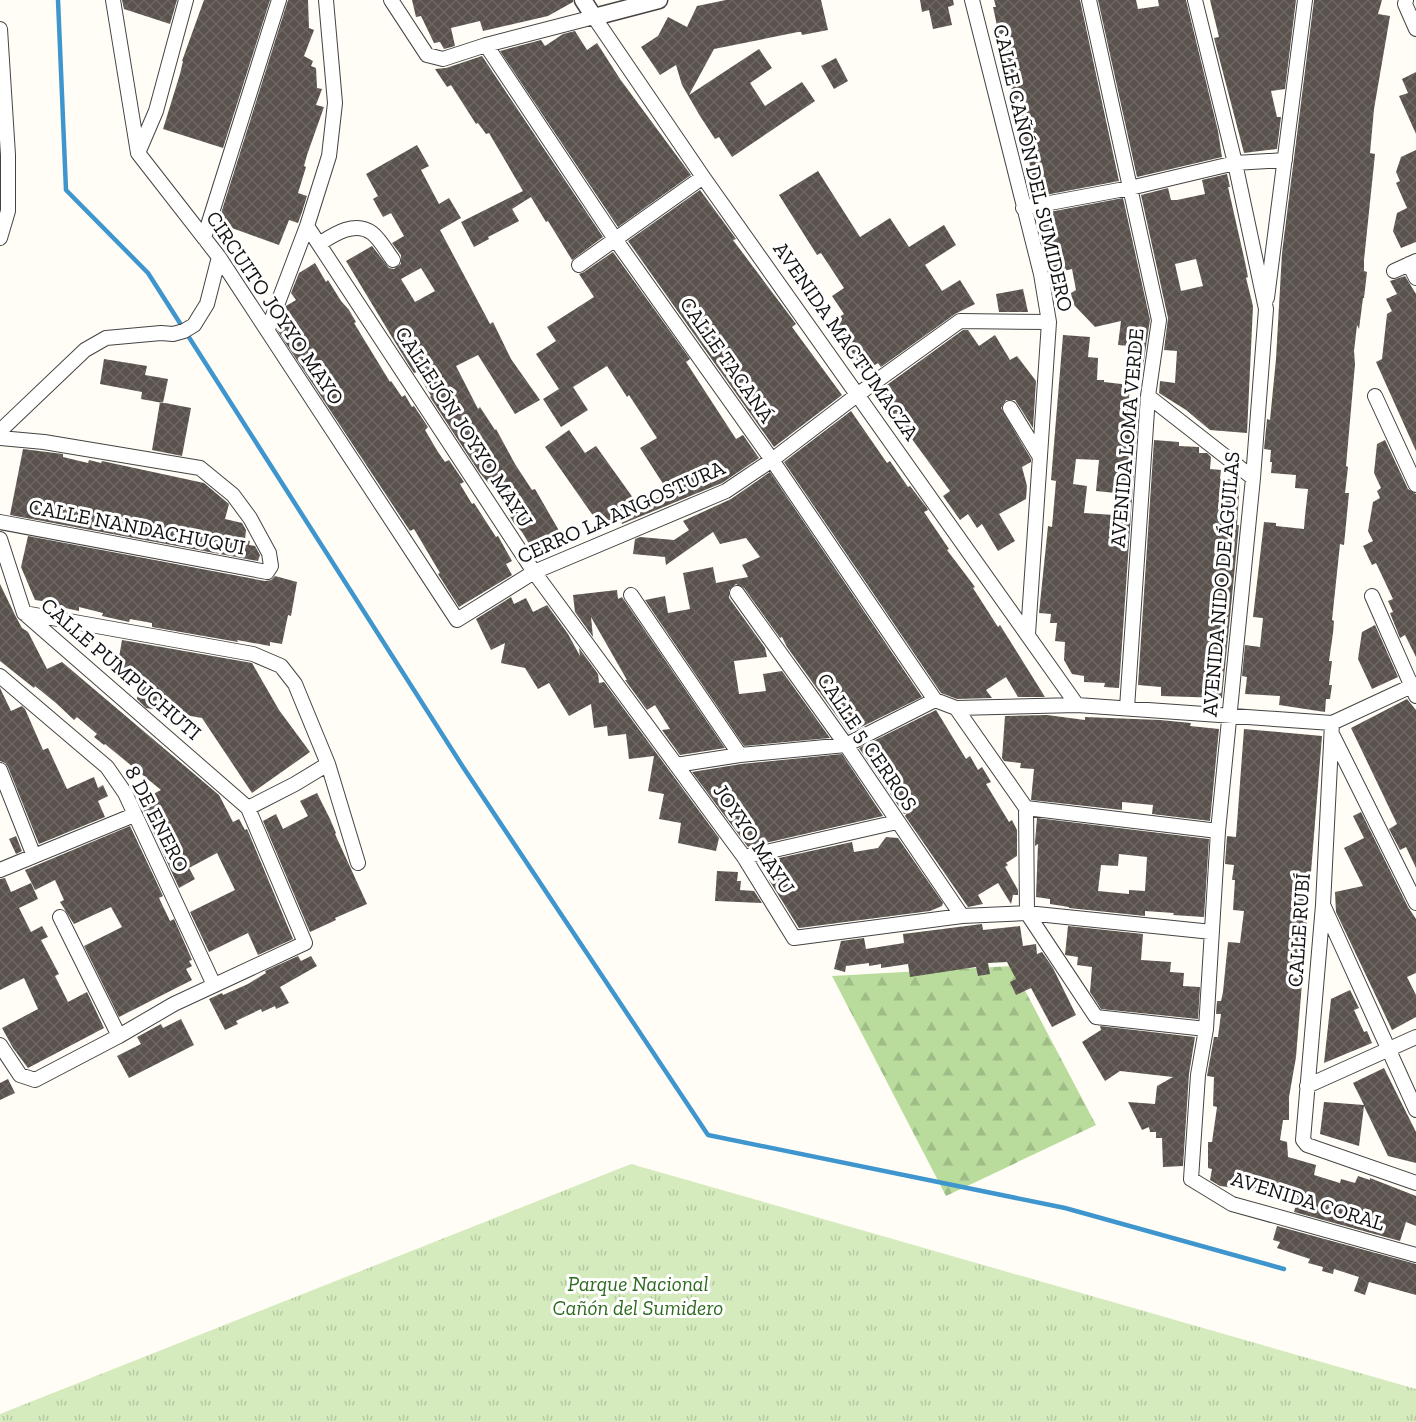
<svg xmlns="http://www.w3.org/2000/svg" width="1416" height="1422" viewBox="0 0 1416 1422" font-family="'Zilla Slab',serif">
<defs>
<pattern id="forest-firs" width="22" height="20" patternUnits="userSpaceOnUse" patternTransform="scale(1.5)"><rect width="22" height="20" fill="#b9dc9c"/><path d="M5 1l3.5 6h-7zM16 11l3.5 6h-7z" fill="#9ebc85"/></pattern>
<pattern id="park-tufts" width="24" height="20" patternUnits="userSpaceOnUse" patternTransform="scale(1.5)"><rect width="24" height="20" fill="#d5ebbd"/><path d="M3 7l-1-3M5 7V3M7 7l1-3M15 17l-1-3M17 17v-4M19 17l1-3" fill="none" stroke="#b6c8a1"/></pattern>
<pattern id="building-cross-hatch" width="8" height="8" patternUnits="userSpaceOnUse" patternTransform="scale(1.5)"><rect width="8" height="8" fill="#5a524d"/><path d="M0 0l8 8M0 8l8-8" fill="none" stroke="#6d6662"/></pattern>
</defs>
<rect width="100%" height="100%" fill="#fffdf5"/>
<path fill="url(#forest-firs)" d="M1012,966L1096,1125L946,1196L832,976Z"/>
<path fill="url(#park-tufts)" d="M631,1164L1416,1389V1422H0V1414Z"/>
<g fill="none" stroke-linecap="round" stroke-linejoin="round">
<path stroke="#3f96cf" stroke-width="4.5" d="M58,0L66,190L148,273L463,767L708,1135L1065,1208L1284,1269"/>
</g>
<path fill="url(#building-cross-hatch)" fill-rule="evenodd" d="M122,0H177L170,24L124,9Z
M204,0H270L223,148L163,129L180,74L183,61H182Z
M288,0H308L309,28L314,30L304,56L313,61L311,66L316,68L317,88L322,89L316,105L324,107L307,155L304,166L306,167L298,193L307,196L302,212L298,223L289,220L279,245L218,223Z
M412,0H573V2L548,16L483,31L480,21L451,28L455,46L444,49L440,42L434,43L421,16L416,17Z
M726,0H821L828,30L802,35L801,32H798L714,49L689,95L759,49L772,68L750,83L765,106L802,82L815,101L732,157L719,137L715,139L700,116L682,85L676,65L660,75L641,47L658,36L668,17L687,27L697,6Z
M920,0H953L954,5L948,7L952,25L933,29L929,10L922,12Z
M994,0H1080L1119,181L1040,196L1038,181L1033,182L1025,139L1022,140L1018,125L1002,35H999L993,7H996Z
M1098,0H1136L1138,9L1159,6L1158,0H1186L1218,131L1222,157L1137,177Z
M1210,0H1296L1285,89L1271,91L1277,117H1281L1277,149L1244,153L1214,38L1219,37Z
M1314,0H1382L1378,14L1390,16L1374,109L1370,153L1375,154L1364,260V271L1367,272L1364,298H1363L1359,329L1357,325L1354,351L1355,364L1346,466L1348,467L1345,493H1349L1344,545L1340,544L1332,620L1334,621L1333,633L1329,661H1332L1329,685H1332L1330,699H1326L1325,712L1279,705L1280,696L1245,694L1247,677L1242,676L1245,645L1260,647L1263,618L1253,617L1264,522L1276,523V526L1304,529L1305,516L1308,489L1295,488L1296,475L1271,473L1272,462H1270L1271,450L1264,449L1267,419L1270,420L1276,359L1282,253Z
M575,31L587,50L597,43L620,79L691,175L618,227L500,51L541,40L545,46L563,34Z
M482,56L603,237L572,260L548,221L546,222L531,197L512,209L519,221L488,237L489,239L474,247L461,222L523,191L489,133L486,134L478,123L476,124L451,85L447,87L435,69L446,68Z
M836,58L848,81L834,89L821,66Z
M1416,72V134L1399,96L1408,93L1402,79Z
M417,145L429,166L421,170L439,204L449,198L461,218L440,230L490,324L493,322L511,359L540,400L515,414L478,355L456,366L478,409L480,407L495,430L496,429L515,464L532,490L535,489L565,541L537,557L522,532L514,523L495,491L479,472L430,397L431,396L417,372L414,373L407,362L346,261L372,246L389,268L394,269L401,264V255L392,243L404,236L391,213L383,217L373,199L378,196L366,174ZM421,268L435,291L415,302L401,279Z
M1416,150V242L1401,248L1393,231L1397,213L1407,208L1396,183L1400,181L1396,172L1401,157Z
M818,171L860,237L890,218L909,247L944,225L956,245L925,265L942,291L960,280L975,304L955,314L881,367L878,363L864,372L833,321L844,314L832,296L844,288L821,253L817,255L779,195Z
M1227,174L1230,187H1228L1245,262L1248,277L1246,278L1253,306L1247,433L1210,430L1186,410L1159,393L1160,381L1175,383L1177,351L1164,350L1168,318L1141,195L1168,188L1171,200H1177L1205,194L1202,180ZM1196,259L1203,286L1181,291L1175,264Z
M700,190L736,239L733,240L796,324L792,327L842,395L774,447L628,241Z
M1123,198L1150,320L1141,380L1127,379L1130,346L1118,345L1121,321L1095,327L1073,304L1071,293L1076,290L1072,269L1050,274L1039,214Z
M613,252L690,359L686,362L736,439L743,435L759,458L722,483L622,524L618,515L601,527L545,447L569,430L585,453L596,446L636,502L621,513L669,493L640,448L657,438L629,395L627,397L607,366L573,387L588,410L561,427L543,399L559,389L536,354L556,341L547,327L594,297L579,274L584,272Z
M315,263L326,282L328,280L341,301L349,310L356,322L354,323L390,382L391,381L402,397L405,395L412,407L414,406L428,427L425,430L438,452L445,462L449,460L464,482L460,484L472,504L474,503L496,537L498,536L512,561L506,564L512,575L459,607L438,574L440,573L414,529L410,531L277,330L286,306L296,300L291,293L299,273Z
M1405,276L1416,294V451L1376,362L1382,359L1387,314L1392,311L1386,299L1397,294L1390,281Z
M1023,289L1028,312H999L996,294Z
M963,330H968L979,346L995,335L1010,360L1017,356L1036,381L1033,428L1015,400H1006L1001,408L1031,459V462L1022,467L1027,486L1026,499L999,514L1015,541L998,551L982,524L977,528L968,514L960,520L943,496L950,491L906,431L896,419L891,422L873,395Z
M1063,335L1090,337L1088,357L1098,358L1097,380H1104V382L1130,385L1127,425L1137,426L1119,688L1104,687L1105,683L1084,682V676L1072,674L1064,660L1065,642L1055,641L1057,623H1050L1051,614L1039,613L1048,526L1052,527L1056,481L1051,480ZM1076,459L1099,460L1096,491L1116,493L1114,515L1084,513L1087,486L1073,484Z
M104,359L147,366L145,375L168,379L163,403L141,399L142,392L100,384Z
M160,402L191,408L182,456L152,450Z
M851,411L887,463L890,461L908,487L910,486L927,508L928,510L924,512L949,549L947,550L975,587L973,588L998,627L1000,625L1045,697H1018L1006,677L986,690L992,698L957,699L941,693L784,462Z
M1154,440L1179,442V446L1199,447V453H1207L1211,457L1210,469L1221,470L1220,479L1240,480L1237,525H1239L1222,698L1161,696V687L1138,685Z
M1385,440L1408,489L1416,494V657L1405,635L1400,638L1390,613L1393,612L1388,601L1393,599L1376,563L1372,565L1363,546L1373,541L1368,531L1373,502L1380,498L1377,491L1381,488L1374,473L1377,444Z
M23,449L63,454V457L88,463L89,460L101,463L102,461L204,483L229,504L225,519L242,523L246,530L245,540L250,541L249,545L255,546L260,555L258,561L10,515Z
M770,472L922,697L849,733L787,647L782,637L780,638L744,588L736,584L729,590V598L765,648L767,657L734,661L739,694L766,691L763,674L782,671L830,738L744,746L645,600L665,596L668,613L690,609L683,573L713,567L716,583L748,577L742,565L760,557L746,538L720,544L713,532L666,565L665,557L633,554L635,539L640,537L674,540L689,530L683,521L731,499Z
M28,536L265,581L271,580L275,576L297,582L291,616L288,615L282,644L270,642V646L237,640L238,642L152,627V623L130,619L129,622L102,616L103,613L79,607V611L42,603V601L35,600L21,567Z
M0,584L16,617L22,628L28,632L47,669L62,662L219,795L233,822L239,819L245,830L247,829L293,939L258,955L248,933L209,952L190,912L235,890L217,853L189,868L195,879L179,888L139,801L161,790L105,744L104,745L94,737L97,734L77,717L74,720L56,703L35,686L34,688L0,661Z
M617,590L618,599L622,597L725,748L680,755L662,730L670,729L655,705L647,710L625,680H627L591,617L593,637L575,612L573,595Z
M511,597L514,604L526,598L533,612L547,605L568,634L580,656L579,648L598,674L599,683L604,682L719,838L716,851L678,843L681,823L659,819L664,794L648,791L654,756L629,759L626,734L608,736L607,726L594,728L591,704L569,716L549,683L538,689L525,668L501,663L505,643L491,650L476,619Z
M1375,625L1398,677L1372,689L1358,659L1362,632Z
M122,640L252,663L279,710L310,752L252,793L202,718L146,708L137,699L141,673L117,669Z
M0,688L11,711L22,706L25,709L43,750L48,748L67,789L94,777L98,788L103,785L108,796L98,801L105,817L39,844L8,767L5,763L0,761Z
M1407,699L1416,710V868L1406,847L1400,850L1389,829L1397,824L1351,728Z
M936,710L966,759L970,756L978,770L982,767L991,782L986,784L1009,822L1012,820L1017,830V856L1006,863L1008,865L1005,867L1018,890V895H1013L1011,904L998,883L978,895L983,904L968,907L905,816L907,813L904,814L859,748Z
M1047,715L1085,720V717L1160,720L1191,723L1190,726L1219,729L1210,821L1152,814L1153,805L1122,802V810L1031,800L1034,769L1020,768L1021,763L1004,761L1002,758L1005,716Z
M1244,729L1322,736L1296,1057L1289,1097V1120H1283L1280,1140L1287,1142L1288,1157L1316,1165L1314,1175L1340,1183L1341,1179L1355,1183L1358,1176L1370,1180V1178L1416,1196V1226L1406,1222L1400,1241L1294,1212L1298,1197L1220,1186L1210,1180L1212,1169L1208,1168V1142H1212L1217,1107L1213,1106L1214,1077L1207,1076L1214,1037H1218L1221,1014H1216L1217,1001H1221L1223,992L1228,942L1240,943L1244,911L1233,910L1235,880H1232L1234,865L1225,864L1227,836L1236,837Z
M842,754L883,816L748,847L692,772L741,764Z
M317,793L330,819L336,833L335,834L367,904L335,918L336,920L310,932L263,821L276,814L283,829L308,816L300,801Z
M1361,812L1408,907L1416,919V973L1407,977L1416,995V1017L1392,1030L1336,912L1335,892L1363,886L1344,848L1364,838L1353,816Z
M1037,818L1209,839L1204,917L1173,915L1174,913L1145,911V916L1069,908V907L1050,904V899L1036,897L1038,844L1035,846V842ZM1119,854L1147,857L1145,891L1129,890V894L1098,891L1101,865L1118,866Z
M130,826L163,896L159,898L170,921L174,919L192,960L189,961L192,966L186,969L192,980L119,1017L84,946L122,927L111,907L74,924L60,902L64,900L55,880L35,890L25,870Z
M16,836L22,851L16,854L9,839Z
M886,837L898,838L943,903L942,906L930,911L799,928L769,880L768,873L782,874L783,864H781L779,858L852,842L854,852L878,848Z
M717,871L738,872L737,881H741L740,890L754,891L762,903L715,901Z
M5,878L11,892L31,883L38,899L19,908L31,932L42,926L48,937L41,940L59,974L55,976L68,1002L87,992L104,1028L28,1068L13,1048L2,1028L38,1009L24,978L0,990V879Z
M982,924L983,930L1020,926L1023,946L1036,944L1037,954L1042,952L1053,968L1076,1015L1052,1027L1031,988L1016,995L1010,982L1016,979L1007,962L988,963L990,974L978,976L976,967L910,977L908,964L881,968V964L869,966V963L846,966L845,972L834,969L841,941L864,938L866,949L904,943L903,934Z
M1068,926L1143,934L1141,960L1171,962L1170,972L1184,973L1183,986L1200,987L1198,1019L1101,1009L1090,992L1092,967L1077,965L1078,957L1065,955Z
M298,956L301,961L311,956L317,966L280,987L289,1003L276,1009L275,1006L262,1012L261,1009L236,1021L238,1024L225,1030L209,999L222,993L223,995L248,984L266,973L265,971Z
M1350,990L1359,1008L1354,1010L1364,1032L1367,1031L1372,1043L1324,1063L1331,999Z
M181,1019L194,1045L129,1078L117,1056L141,1044L137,1037L161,1024L163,1028Z
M1100,1026L1195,1037L1189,1074L1183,1166L1163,1167L1162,1138H1156V1132H1150L1149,1127L1142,1130L1128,1102L1155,1104L1157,1086L1173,1077L1120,1071L1105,1081L1082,1042L1101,1030Z
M1384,1068L1416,1132V1163L1388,1156L1364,1106L1359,1146L1320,1134L1324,1102L1364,1105L1353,1083Z
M8,1079L15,1093L0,1100V1083Z
M1277,1226L1416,1264V1295L1369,1282L1365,1295L1354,1291L1359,1277L1334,1269L1333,1274L1322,1271L1323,1267L1308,1263L1310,1259L1277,1248L1280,1242L1273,1240Z"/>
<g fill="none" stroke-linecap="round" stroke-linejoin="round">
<g stroke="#444" stroke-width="16">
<path id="minor" d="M113,0L138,153L219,257L457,620L534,572L726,491L772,460L857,395L960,321L1049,322
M391,0L427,55L443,59L486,45L594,17L703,177L1077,705
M972,0L1041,274L1049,322L1028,634
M1089,0L1159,320L1148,396L1127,708
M1195,0L1235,163L1266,309L1253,478L1218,831L1206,1029L1198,1075L1191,1179L1232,1204L1416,1255
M1406,0L1405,4L1416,29
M0,29L8,155V211L0,238
M486,45L615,239L772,460L935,700
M138,153L156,111L186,0
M1023,208L1130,188L1235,163L1285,160
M307,226L534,572L744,857L794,938L962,916L1027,913L1212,932
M204,238L279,0
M319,244C333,235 355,220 372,233C380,239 387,252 393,260
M1409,264L1416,278
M579,265L703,177
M1394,271L1416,261
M1267,298L1305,0
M268,329L307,226L329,156L335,103L326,0
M1148,396L1253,478
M1375,396L1416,485
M1010,408L1040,457
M0,431L85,350L106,338L161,333L173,334L184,331L194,325L207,304L219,257
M0,438L44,442L200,468L233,495L250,518L269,553L271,566L267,572L0,522
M0,539L24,613L248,808L305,943L174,1004L119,1036L35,1080L20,1075L0,1045
M737,593L846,745L962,916
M631,595L740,755
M1372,596L1416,696
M24,613L253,654L281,666L295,684L328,764L358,863
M0,676L107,767L125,793L214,985
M956,708L1026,808L1027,913L1096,1017L1206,1029
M1332,723L1323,905L1303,1140L1307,1145L1416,1183
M1333,736L1416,903
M676,765L740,755L846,745L935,700L956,708L1077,705L1332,723L1416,684
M0,770L34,856
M248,808L295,784L328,764
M1026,808L1218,831
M744,857L897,822
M0,870L134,815
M1324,907L1416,1110
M60,917L119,1036
M1307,1086L1416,1037"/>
</g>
<g stroke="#444" stroke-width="19">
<path id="tertiary" d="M583,0L594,17L659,0"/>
</g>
<use href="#minor" stroke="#fff" stroke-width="14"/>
<use href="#tertiary" stroke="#fff" stroke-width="16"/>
</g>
<g text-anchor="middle" stroke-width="6" stroke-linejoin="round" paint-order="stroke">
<g font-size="21" fill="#111" stroke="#fff">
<text transform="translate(1033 168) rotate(77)" y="7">CALLE CAÑÓN DEL SUMIDERO</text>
<text transform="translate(275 308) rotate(56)" y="7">CIRCUITO JOYYO MAYO</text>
<text transform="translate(846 341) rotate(55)" y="7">AVENIDA MACTUMACZA</text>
<text transform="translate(727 360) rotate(55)" y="7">CALLE TACANÁ</text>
<text transform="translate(464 427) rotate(57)" y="7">CALLEJÓN JOYYO MAYU</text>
<text transform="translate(1127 438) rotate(-85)" y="7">AVENIDA LOMA VERDE</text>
<text transform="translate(621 512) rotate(-24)" y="7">CERRO LA ANGOSTURA</text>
<text transform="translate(137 527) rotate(11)" y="7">CALLE NANDACHUQUI</text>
<text transform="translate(1221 584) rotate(-85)" y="7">AVENIDA NIDO DE ÁGUILAS</text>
<text transform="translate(121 669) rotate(41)" y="7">CALLE PUMPUCHUTI</text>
<text transform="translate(867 742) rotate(56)" y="7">CALLE 5 CERROS</text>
<text transform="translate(157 819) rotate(63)" y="7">8 DE ENERO</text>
<text transform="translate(754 839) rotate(56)" y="7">JOYYO MAYU</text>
<text transform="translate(1299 930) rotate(-86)" y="7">CALLE RUBÍ</text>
<text transform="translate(1308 1201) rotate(17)" y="7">AVENIDA CORAL</text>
</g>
<g font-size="21" font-style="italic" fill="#2f6b1f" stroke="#fff">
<text x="638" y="1291">Parque Nacional<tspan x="638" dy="24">Cañón del Sumidero</tspan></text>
</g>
</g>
</svg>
